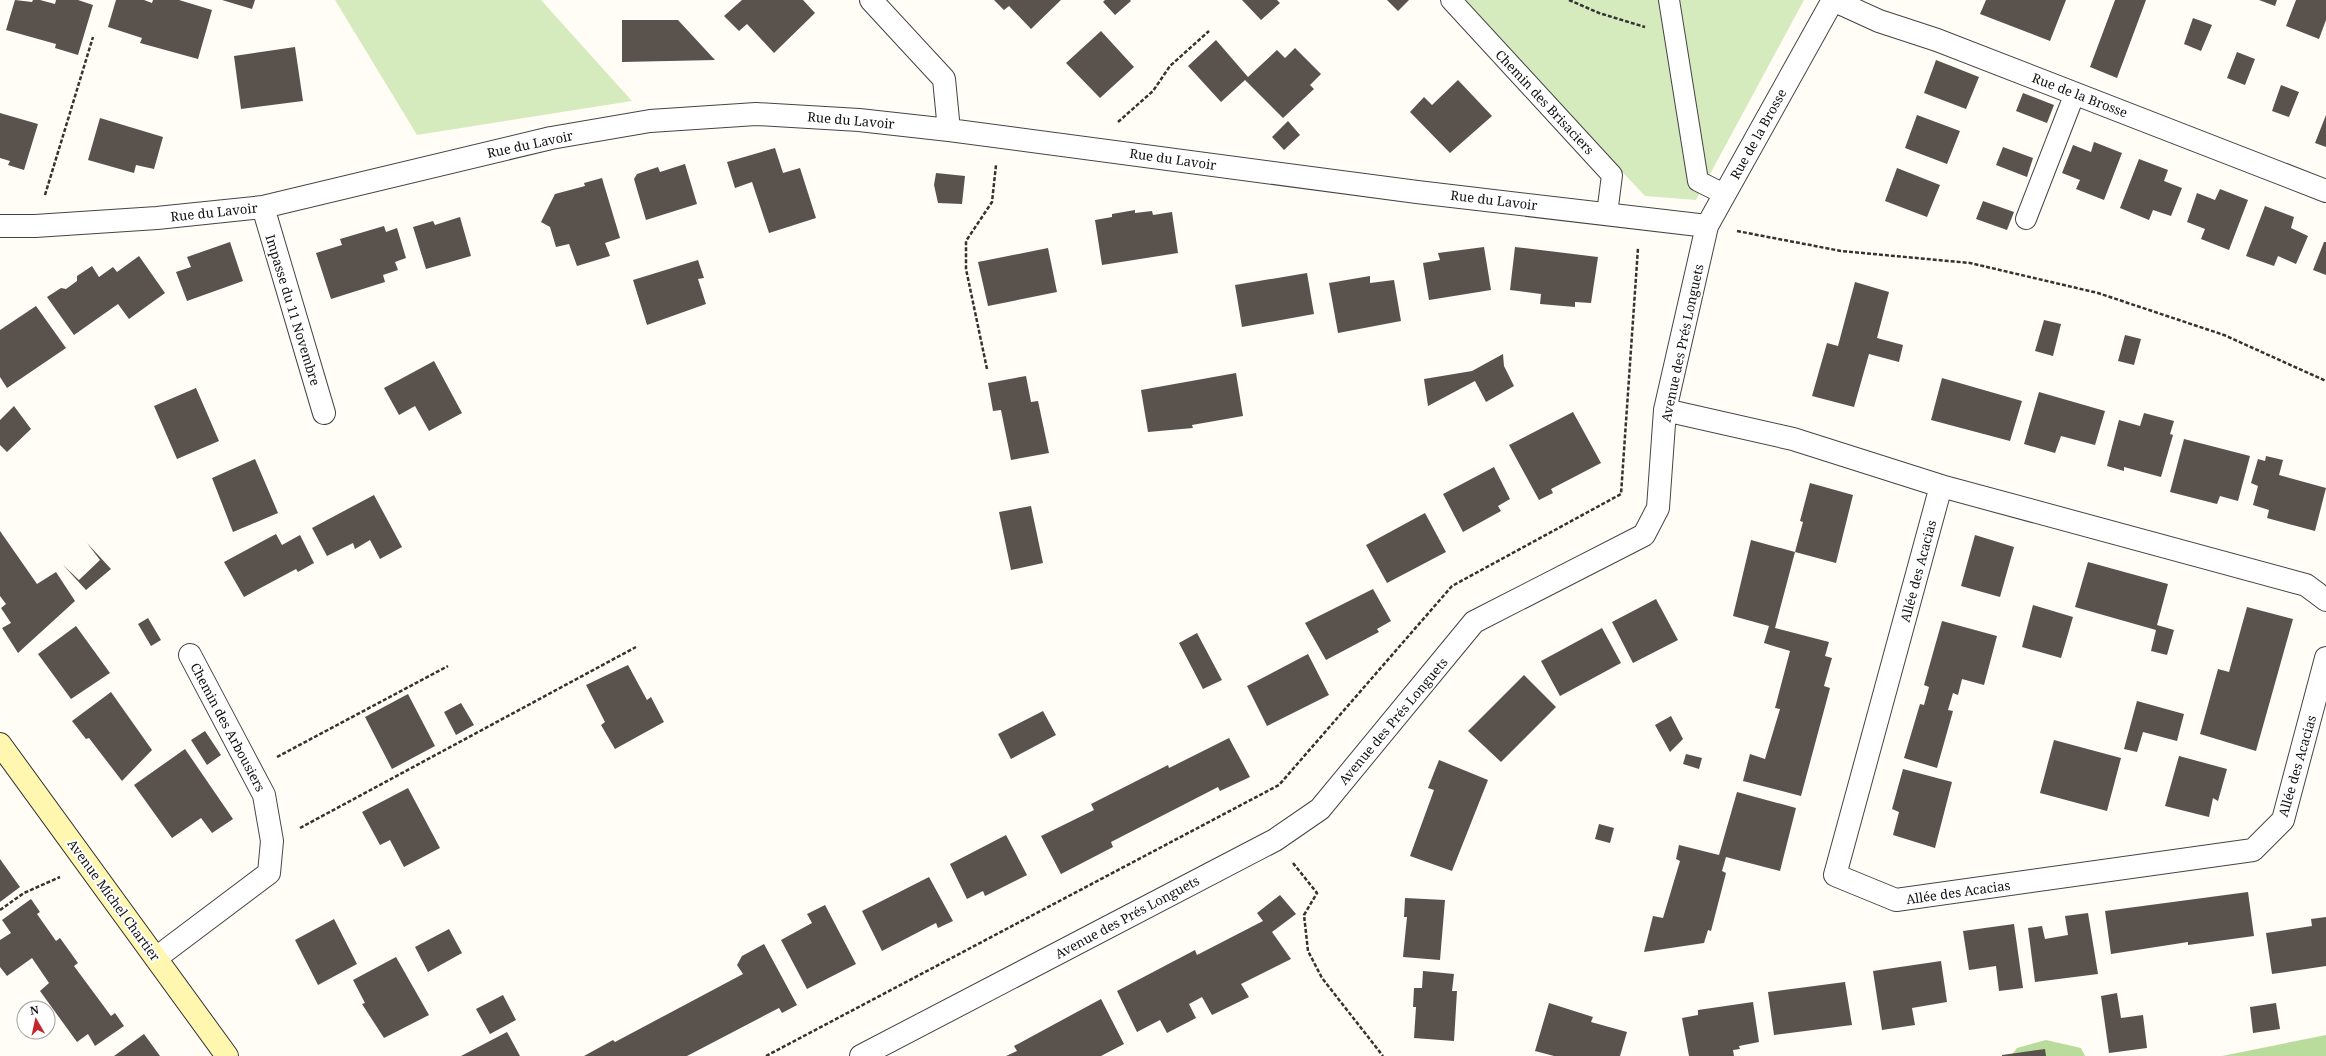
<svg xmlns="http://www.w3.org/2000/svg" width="2326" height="1056" viewBox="0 0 2326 1056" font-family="'Noto Serif',serif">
<rect width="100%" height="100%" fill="#fffdf5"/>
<path fill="#d5ebbd" d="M335,0H541L632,101L417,135Z
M1460,0H1804L1696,200L1645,196Z"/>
<path fill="#b9dc9c" d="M2326,1035V1056H2222Z
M2046,1040L2081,1048L2085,1056H2011L2017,1048Z"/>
<path fill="#5a524d" d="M15,0L32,2L33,0H40L55,4L56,0H78L93,5L78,55L55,48L56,44L6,30Z
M116,0H144L152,3L153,0H179L212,10L198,59L140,43L142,38L108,27Z
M222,0H255L252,9Z
M742,0H803L815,13L774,53L747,24L739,31L724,16Z
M994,0H1061L1031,29L1009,6L1004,10Z
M1105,0H1130L1131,1L1115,15L1103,2Z
M1242,0H1277L1280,3L1261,20Z
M1387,0H1409L1398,11Z
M1986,0H2066L2050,41L1980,14Z
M2115,0H2146L2117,78L2090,67Z
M2259,0H2277L2275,6Z
M2296,0H2326V20L2319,39L2286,26Z
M2193,18L2212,25L2201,51L2184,44Z
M622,20H678L715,60L622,62Z
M1101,31L1134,67L1100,98L1066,63Z
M1216,40L1248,77L1277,50L1285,58L1295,48L1321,74L1310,85L1314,89L1283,118L1245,80L1221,102L1188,66Z
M295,47L303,101L241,109L234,56Z
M2237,52L2255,59L2245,85L2227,78Z
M1936,60L1979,77L1966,109L1924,93Z
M1458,80L1492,116L1450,153L1410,112L1424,97L1432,105Z
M2281,85L2299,92L2289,117L2272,111Z
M2023,93L2054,105L2047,123L2016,111Z
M0,113L38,124L24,170L8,165L10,161L0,158Z
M1917,115L1960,131L1947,164L1905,148Z
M2326,115V147L2315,143Z
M100,118L163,137L154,169L136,165L134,173L88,160Z
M1288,121L1300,135L1284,150L1272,137Z
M2094,142L2122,153L2104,200L2076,189L2080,180L2062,173L2073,145L2091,152Z
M2003,147L2033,158L2027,177L1996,165Z
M775,148L783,173L800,168L816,218L769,233L752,182L735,188L727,162Z
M2139,159L2168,170L2164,181L2182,188L2171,216L2153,210L2149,220L2120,208Z
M685,164L697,204L646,220L634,179L637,174L658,167L660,172Z
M1897,168L1940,185L1927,217L1885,201Z
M936,173L965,176L962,204L938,203L934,185Z
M602,178L620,238L605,243L610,256L577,266L569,244L556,247L550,227L541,222L555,194L585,186L584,183Z
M2220,189L2248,200L2229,250L2201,239L2205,229L2187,222L2197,193L2215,200Z
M1983,201L2014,212L2007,230L1976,219Z
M2265,206L2294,217L2291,228L2308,236L2296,264L2278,256L2274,266L2246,256Z
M1135,210V213L1152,211L1153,215L1172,212L1178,253L1102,265L1095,220L1112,217V214Z
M460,217L471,256L426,269L413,227L433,221L435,225Z
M384,226L386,232L397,228L406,258L395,262L398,270L383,275L385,282L331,299L316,253L342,245L340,239Z
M230,242L243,281L187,301L176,272L191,267L187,257Z
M2324,242H2326V275L2313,270Z
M1484,247L1491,290L1429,300L1423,263L1440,260L1438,253Z
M1515,247L1598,257L1591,303L1575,302V307L1540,304L1541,294L1510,290Z
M1048,248L1057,292L988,306L978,262Z
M139,256L165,293L129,319L118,304L74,335L47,297L61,288L66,289L77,281V276L92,266L99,277L113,267L117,272Z
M698,260L704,278L698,279L706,304L647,325L633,280Z
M1307,273L1314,314L1242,327L1235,285Z
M1370,276V283L1394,280L1401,321L1338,333L1329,283Z
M1855,282L1889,292L1877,338L1903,345L1899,362L1869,354L1854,407L1812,396L1827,343L1838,346Z
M36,306L66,348L7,388L0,377V330Z
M2044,320L2061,324L2053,356L2035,351Z
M2125,335L2141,339L2134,365L2118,361Z
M1503,354L1504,366L1514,386L1486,402L1475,381L1428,406L1424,379L1472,371Z
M434,361L462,413L429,431L415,406L399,415L384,388Z
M1236,373L1243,416L1192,425L1193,428L1148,432L1141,390Z
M1026,376L1031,402L1038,401L1049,453L1011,460L1001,410L993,411L988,383Z
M1942,378L2022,401L2010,441L1931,420Z
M196,388L219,441L177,459L154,406Z
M2039,392L2105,411L2095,445L2061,436L2055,453L2024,444Z
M14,406L31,429L7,452L0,445V420Z
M1573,412L1601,463L1551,489L1553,493L1539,500L1509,445Z
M2144,413L2174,421L2170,434L2173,435L2161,477L2124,467V471L2107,466L2119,420L2140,426Z
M2184,439L2250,456L2238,501L2220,496L2217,504L2170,492Z
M2266,456L2283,460L2279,475L2326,488L2315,531L2267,518L2269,510L2253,505L2258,486L2251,483L2258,459L2265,461Z
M255,459L278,513L233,532L212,478Z
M1494,467L1510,499L1498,506L1501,511L1463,532L1443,494Z
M1810,483L1853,495L1836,563L1795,552L1803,522L1800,521Z
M374,495L402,547L380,559L370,540L355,549L353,543L327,556L312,528Z
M1031,506L1043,563L1011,570L999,512Z
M1425,513L1446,552L1387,583L1366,545Z
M0,531L37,584L56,572L75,601L18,653L2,628L11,623L1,608L6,604L0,596Z
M276,534L282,545L300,535L314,563L298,572L296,569L244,597L224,562Z
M1975,535L2014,547L2000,597L1961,586Z
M1751,540L1795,552L1775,628L1829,642L1825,656L1832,658L1824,686L1830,688L1801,796L1743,781L1750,754L1765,759L1780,709L1775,708L1790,651L1764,643L1769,626L1733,616Z
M87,543L111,569L86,590L63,565L79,580L100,560Z
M2088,562L2168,584L2157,625L2174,630L2167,655L2151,651L2156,630L2075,607Z
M1373,589L1391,621L1377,629L1379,632L1326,660L1305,623Z
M1656,599L1678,640L1633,663L1612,622Z
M2033,605L2073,617L2061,658L2022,647Z
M2247,607L2293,619L2256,751L2200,734L2218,669L2229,672Z
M148,618L161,640L151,646L138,624Z
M1942,621L1997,636L1984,685L1962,679L1958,695L1953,693L1948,710L1953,711L1937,768L1904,758L1920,704L1924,705L1929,687L1924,685Z
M76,626L110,673L71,699L38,654Z
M1602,628L1621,663L1560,696L1541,661Z
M1197,633L1222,680L1203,689L1179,643Z
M1308,654L1329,695L1267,726L1247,686Z
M628,665L647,700L651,697L664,722L615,749L601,725L605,722L586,685Z
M1524,675L1556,707L1501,762L1468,731Z
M111,692L152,750L122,781L89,738L86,739L72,721Z
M408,694L435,746L392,769L365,717Z
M2137,701L2184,714L2177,741L2143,732L2137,752L2124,749Z
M461,703L474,725L456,735L444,712Z
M1043,711L1056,735L1011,759L998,734Z
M1671,716L1683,739L1670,752L1655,725Z
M205,731L221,755L207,765L191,740Z
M1229,738L1250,777L1220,791L1218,787L1111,842L1113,847L1061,874L1041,836L1094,810L1091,804L1168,765L1169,768Z
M2054,740L2121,758L2107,811L2040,793Z
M185,749L233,819L212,833L201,818L172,838L134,785Z
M1686,754L1702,758L1699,769L1683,764Z
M2179,756L2227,769L2218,801L2213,798L2209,817L2165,806Z
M1439,760L1488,780L1452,871L1410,856L1434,790L1428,788Z
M1903,769L1952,782L1935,848L1893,835L1899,812L1892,809Z
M408,788L440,848L404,867L390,840L380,845L362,812Z
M1737,792L1796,808L1780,871L1726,857L1722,871L1726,873L1711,931L1708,930L1704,943L1644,952L1653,916L1663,918L1680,861L1676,859L1679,845L1719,855Z
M1599,824L1614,828L1610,843L1595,839Z
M1006,835L1027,875L985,896L983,891L967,899L950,864Z
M0,859L20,887L0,902Z
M929,877L953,921L938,928L936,923L882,951L862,911Z
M2248,892L2254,936L2188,945V942L2111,954L2105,911Z
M1280,895L1296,914L1272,932L1291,959L1241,984L1249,997L1212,1015L1202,997L1189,1004L1196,1018L1167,1033L1160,1020L1137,1032L1117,991L1195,950L1197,955L1263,921L1257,913Z
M1405,898L1445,900L1440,960L1403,957L1407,917H1404Z
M31,899L40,912L37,914L56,941L60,938L78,963L74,966L111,1016L115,1013L124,1026L95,1046L88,1034L77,1042L40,991L49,983L32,958L7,976L0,967V940L11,933L2,920Z
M825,905L856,964L807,989L781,940L812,923L807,914Z
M2088,913L2098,974L2035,982L2028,928L2042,926L2045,939L2068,935L2065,916Z
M2326,917V966L2272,974L2266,933L2312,926L2311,919Z
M334,919L357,964L318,985L295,940Z
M2014,924L2023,988L1999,991L1996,966L1969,970L1963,931Z
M449,929L462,953L428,972L415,947Z
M764,944L797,1005L782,1013L779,1008L687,1056H584L613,1040L615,1042L743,974L737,965L742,956Z
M396,957L429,1015L384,1038L362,1004L365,1003L353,980Z
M1941,961L1947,1002L1912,1008L1915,1025L1882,1030L1873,971Z
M1423,971L1454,974L1452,991H1457L1454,1041L1414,1038L1416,1007H1413L1414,988H1422Z
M1845,982L1852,1025L1774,1035L1768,992Z
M2117,993L2121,1018L2143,1015L2147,1048L2109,1053L2101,996Z
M503,995L516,1020L490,1034L476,1009Z
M1101,999L1124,1044L1101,1056H1006L1017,1051L1014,1046Z
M1753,1002L1759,1042L1739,1046L1740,1049L1733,1050L1734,1056H1689L1682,1018L1698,1015V1010Z
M1549,1003L1593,1017L1591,1022L1627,1032L1620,1056H1554L1535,1051Z
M2276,1003L2280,1029L2253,1033L2250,1007Z
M507,1032L520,1056H461Z
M144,1034L160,1056H114Z
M2045,1049L2046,1056H2002V1055Z"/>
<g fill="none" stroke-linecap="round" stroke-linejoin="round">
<g stroke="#444" stroke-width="22">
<path id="lane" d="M1451,0L1612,175L1607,214
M1669,0L1698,181L1724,194
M2026,219L2075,93"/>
</g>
<g stroke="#444" stroke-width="24">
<path id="street" d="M871,0L944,79L949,130
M1833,0L1879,21L1937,40L2326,191
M263,207L324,413
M0,226H35L157,218L263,207L551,138L650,121L756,114L859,120L949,130L1417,192L1707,226
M1665,410L1793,439L1941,486
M2326,600L2306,585L1941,486L1835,875L1896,900L2253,850L2283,820L2326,658
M156,958L269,873L272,841L264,795L190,655
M861,1056L1275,840L1320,809L1474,622L1644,535L1658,508L1665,410L1707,226L1833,0"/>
</g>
<g stroke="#333" stroke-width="24">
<path id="secondary" d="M0,744L227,1056"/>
</g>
<path stroke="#333" stroke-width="2.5" stroke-dasharray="4 2" stroke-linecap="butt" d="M1569,0L1599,13L1645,27
M1118,122L1153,91L1170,66L1209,31
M45,195L93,37
M1737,231L1841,251L1970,263L2098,293L2224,335L2326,381
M987,369L966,269V241L992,202L996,165
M277,757L448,666
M300,828L636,647
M1293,863L1317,893L1304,915L1308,951L1322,978L1383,1056
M0,910L24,893L60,877
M766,1056L1279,785L1452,586L1621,494L1638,248"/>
<use href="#lane" stroke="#fff" stroke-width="20"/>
<use href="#street" stroke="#fff" stroke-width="22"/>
<use href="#secondary" stroke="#fff6b0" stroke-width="22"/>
</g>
<g text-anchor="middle" stroke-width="4" stroke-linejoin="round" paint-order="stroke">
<g font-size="13" fill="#111" stroke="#fff">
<text transform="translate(2080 95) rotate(21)" y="5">Rue de la Brosse</text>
<text transform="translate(1545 102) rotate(47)" y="5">Chemin des Brisaciers</text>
<text transform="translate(851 120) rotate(5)" y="5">Rue du Lavoir</text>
<text transform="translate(1758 134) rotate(-61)" y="5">Rue de la Brosse</text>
<text transform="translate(530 144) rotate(-12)" y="5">Rue du Lavoir</text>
<text transform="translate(1173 159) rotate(8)" y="5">Rue du Lavoir</text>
<text transform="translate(1494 200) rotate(7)" y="5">Rue du Lavoir</text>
<text transform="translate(214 212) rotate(-6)" y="5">Rue du Lavoir</text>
<text transform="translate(293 310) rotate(73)" y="5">Impasse du 11 Novembre</text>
<text transform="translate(1682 343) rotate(-78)" y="5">Avenue des Prés Longuets</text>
<text transform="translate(1918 571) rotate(-75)" y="5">Allée des Acacias</text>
<text transform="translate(1393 721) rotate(-50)" y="5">Avenue des Prés Longuets</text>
<text transform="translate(228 727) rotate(62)" y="5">Chemin des Arbousiers</text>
<text transform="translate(2297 766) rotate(-74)" y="5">Allée des Acacias</text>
<text transform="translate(1958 892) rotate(-8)" y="5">Allée des Acacias</text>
<text transform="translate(114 900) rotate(54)" y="5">Avenue Michel Chartier</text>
<text transform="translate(1127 917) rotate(-28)" y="5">Avenue des Prés Longuets</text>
</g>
</g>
<g transform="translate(36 1020) rotate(351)"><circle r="19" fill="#ffffff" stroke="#a0a0a0"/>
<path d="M0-3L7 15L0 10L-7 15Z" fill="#c4262e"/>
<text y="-6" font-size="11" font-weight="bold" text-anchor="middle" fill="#111111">N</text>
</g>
</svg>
